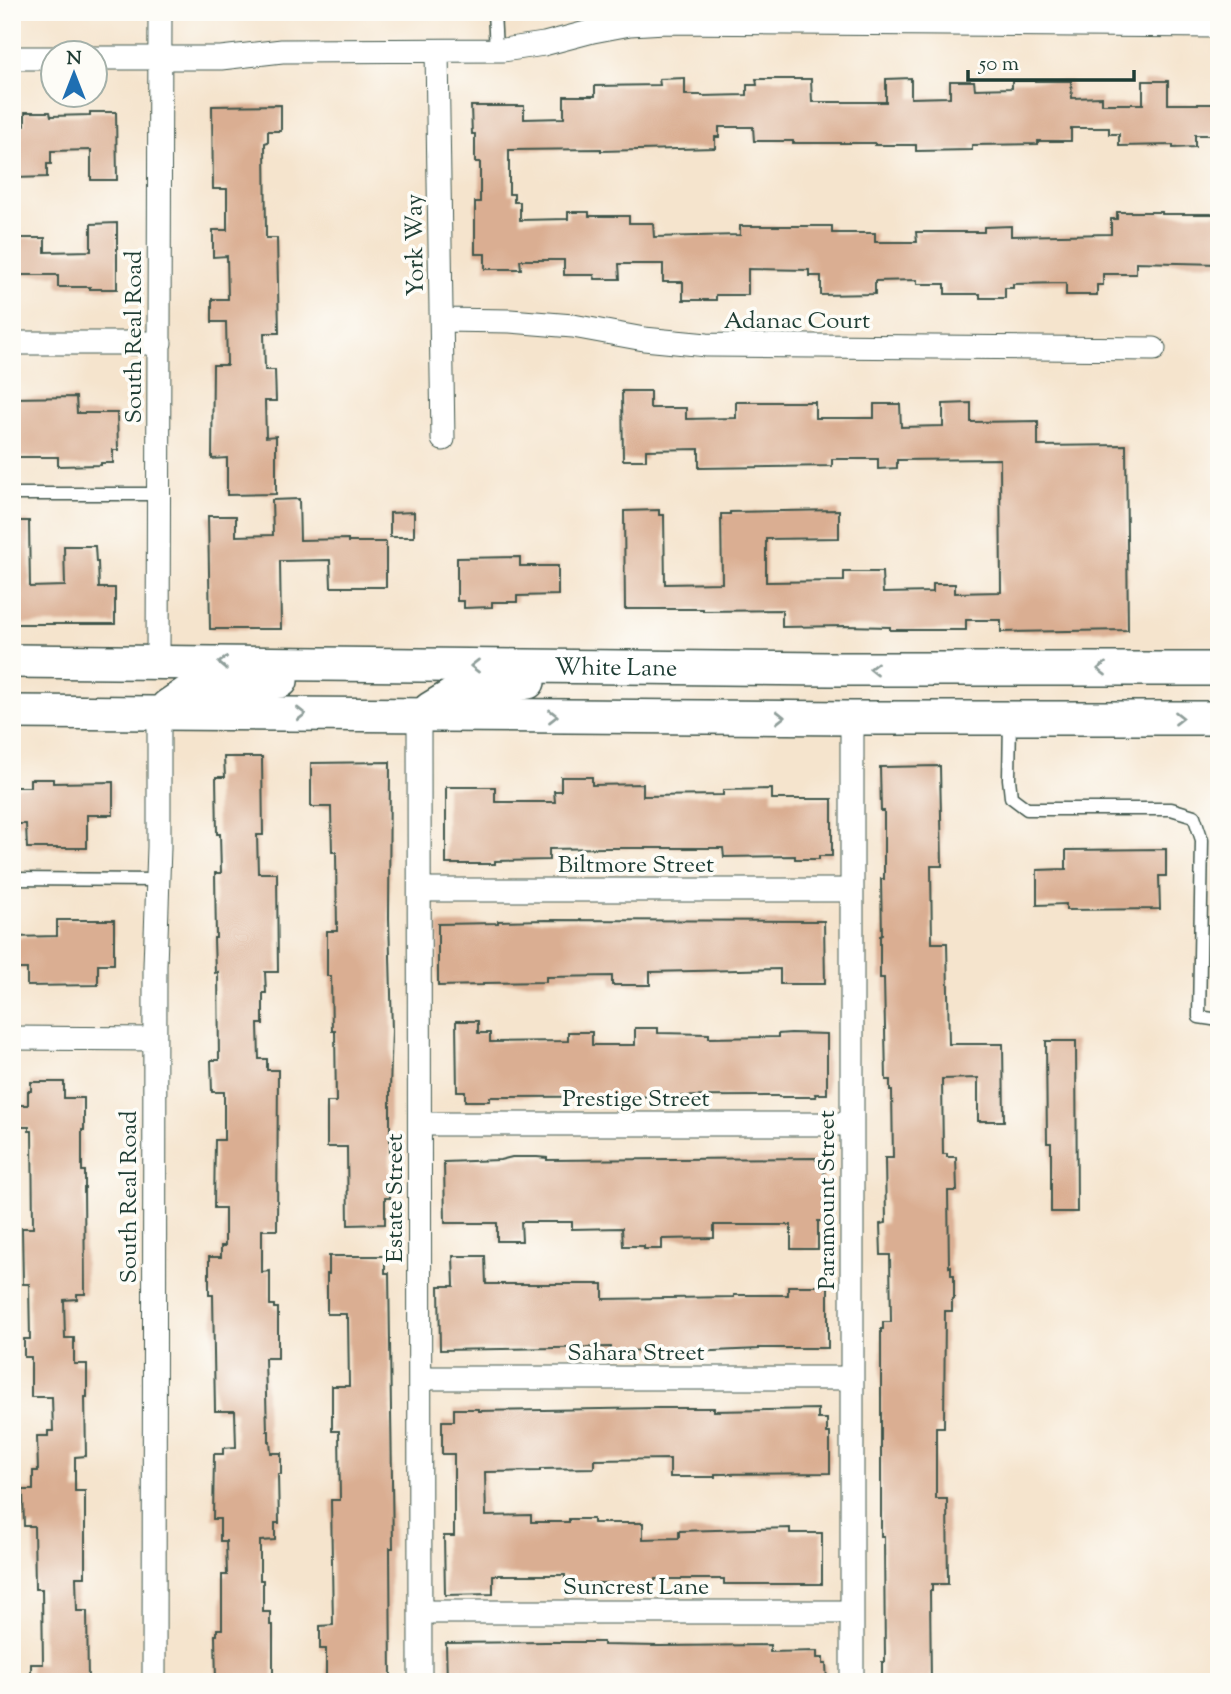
<svg xmlns="http://www.w3.org/2000/svg" width="1231" height="1694" viewBox="0 0 1231 1694" font-family="'Sorts Mill Goudy',serif">
<rect width="100%" height="100%" fill="#fdfcf7"/>
<filter id="ink" filterUnits="userSpaceOnUse"><feTurbulence type="fractalNoise" baseFrequency=".0143" numOctaves="2"/><feDisplacementMap in="SourceGraphic" scale="14" xChannelSelector="R" yChannelSelector="G"/><feConvolveMatrix kernelMatrix="1 2 1 2 8 2 1 2 1" color-interpolation-filters="sRGB"/></filter>
<filter id="wash" filterUnits="userSpaceOnUse"><feTurbulence type="fractalNoise" baseFrequency=".00686" numOctaves="4" result="noise"/><feDisplacementMap in="SourceGraphic" scale="28" xChannelSelector="R" yChannelSelector="G"/><feGaussianBlur stdDeviation="1.57" result="paint"/><feColorMatrix in="noise" values="0 0 0 0 0 0 0 0 0 0 0 0 0 0 0 0 0 1.4 0 .05"/><feComposite in="paint" operator="in"/></filter>
<g filter="url(#wash)">
<rect width="100%" height="100%" fill="#f5e4cd"/>
<g id="blocks">
<path fill="#daae92" d="M685,78V95H702V96L747,95V85H757L756,79H811L812,102H886V79L911,78V98L950,97V81H974L975,89L1012,88V81H1071L1072,98L1102,97V104H1143V81H1168V104H1219V135H1195V147L1173,148V145L1119,146V134H1109V128H1071V141H1038V144L972,145V150L916,151V145H875V143H793V141H754L753,127H719V137H715V148L601,151V149L509,150V194H514V202H520V220L568,219V212H589V216H629V223H653L654,237L740,235V226H832V233H875V242H917L916,232H984V227L1011,226V236L1111,234V219H1117V212H1162V214H1219V264L1136,262V274H1103V285H1097V295H1066V283L1013,284V288H1005V298H980V294H945V284H917V280L875,281V294L821,295V276H809V270L748,269V295H716V300H683V282H663V264H619L620,279H595L594,275H564V260H520L521,269H485V254H475V202H480V162H475V134H472L471,106H524V119L564,118V96H595V86L660,85L659,79Z
M281,105V131H268V142L265,143L266,236V238H277L279,333H264L265,370H275L276,401H265L266,437L276,436V494L227,495V458L212,459L213,365H227L226,322H212V299H228L227,256L213,257V230H227V189H213L212,106Z
M25,112H50L51,116L90,115V112H116L117,180H91V150L51,151V164H47V177L15,178L14,165H12V125H25Z
M117,223V289H90V287H58V275H12V238H45V252L91,251V224Z
M622,391H650V408H686V419L736,418V402H815V418H874V404H900L901,427L943,426V404L971,403V422L1038,421V446L1126,445L1128,630L1001,632V620H966V630H890V627L845,626L782,627V610L703,611V609H625L624,511L659,510V515H664L665,584L722,583L721,514H730V512L839,510V538L766,539V582L844,581V572H882L883,593L933,592V584H955V593L1001,592L1000,459L897,460V468L878,469V459H832V466L699,468V449L646,450V460H623Z
M76,397L77,413H117L118,450H113V463H101V465L58,466V457H12V398Z
M299,499L300,540L348,539V542H386V587H331L330,560L280,561L281,629H210L208,516H236V536L273,535L272,500Z
M414,512V537H390V513Z
M12,521H29L30,587L65,586L64,546H95L96,562H98L99,588H115V624H12Z
M520,557V566H558V595L517,596V602H492V607L464,608V601H457V558Z
M224,757H262L263,835H257L258,873H277L278,972H265L266,993H263V1024H258L259,1059H267V1070H278L277,1230H262V1272L270,1271V1305H274V1308H278V1358H265L267,1431H269V1441H270L271,1453H281V1474H278L279,1523H275V1540L260,1541V1580H263V1612H270V1625H273V1682H216L215,1635H217V1629H222V1575H227L226,1541H220V1519H213L214,1454H223V1448L236,1447L235,1411H215L213,1295H209V1257H221V1246H225V1208H214L215,1140H224V1092H212L211,1060H219L218,972L215,973L214,938H216L215,873H221L220,834H217L216,777H225Z
M390,762L389,918L392,1031L390,1089V1198H385V1224L348,1225L347,1147H327V1102H336L335,1031H332L331,976H327V931H337L336,852H332L331,807H311V763Z
M940,766L942,866H931L932,943H947L949,1044H1003L1004,1121H978V1078L942,1079L943,1154H947V1157H956L957,1191H948L949,1267L951,1266V1275H954V1299H952V1311H945L944,1427H936V1499H947L948,1584H932V1591H930L931,1682H882V1662H885L884,1536H881V1329H883V1322H891L890,1255H881L880,1224L886,1223L885,1158H893L892,1091H890V1080H886L884,978H880V936L882,935L881,879H884V811H881L880,767Z
M561,777H592V785L643,784V796L723,795V790L772,789V799H832V856H819V859H795V856L724,857L723,848H605L549,849V860L495,861V864H446V787H495V802H555L554,791H561Z
M30,779H53V783L113,782V815H87V848H27L26,824H12V787H30Z
M1166,849V876H1159L1160,909L1066,910V904L1037,905V870L1066,869V850Z
M57,920H114V964H98V985L27,986V969H12V937L57,936Z
M546,920L824,921L825,984H780V969L650,972V985H612V976L546,977V982L483,983V985L438,986V924L498,923V921Z
M456,1021H478V1033H490V1042L568,1041V1032H592V1045H635V1028H658V1033L709,1034V1038L778,1037V1034L791,1033L827,1034V1094H815L816,1097H779V1096L490,1097V1101H465V1091H457Z
M1046,1041H1076L1077,1212H1051V1143H1047Z
M31,1082H64V1098H84V1130H82V1171H85V1188H84L85,1294H77V1299L64,1300L65,1338H74V1364H87V1397H85L86,1456L75,1457V1491H85V1577H76L77,1611H87L88,1682H31V1664H43L42,1589H35L34,1526H24L23,1490H33V1471H38L37,1436H48V1431H53L52,1397H31V1357H24V1339H30L29,1284H23L22,1228H33L32,1131H29V1127H14L13,1105H28V1091H31Z
M512,1157H537L547,1158V1160L816,1158V1160H824L825,1221H818V1249H791V1225H714V1238L662,1239V1249H644V1246H623L622,1228L572,1229V1222H521L522,1241H497V1223H445L444,1162L500,1160Z
M329,1256H385V1273H389L393,1548H390L391,1682H326V1649H320V1626L333,1625L331,1500H340L339,1431H332V1386H349L348,1318H346V1314H327V1274H329Z
M453,1256H485L486,1284H603V1299L734,1297V1295H788V1286H828V1348H759V1349L714,1351L671,1352V1350L611,1351V1347L440,1350L439,1286H454Z
M658,1408H714V1411L818,1409V1419H827V1433H830V1473L715,1474V1477H670V1459L594,1460V1468L540,1469V1471L485,1472L486,1516L531,1515V1522H569V1519H593V1523H643V1539L679,1538V1531L790,1528V1533H822V1584H724V1579H655V1586H643V1588L620,1589V1587H614V1583H565V1575H493V1594L445,1595L444,1536H454V1454H442V1421H454V1409H479V1411Z
M547,1642H603V1645L659,1646L770,1645V1652L817,1651V1658H823V1664H826L827,1682H447L446,1643Z"/>
</g>
</g>
<g filter="url(#ink)">
<use href="#blocks" fill-opacity="0" stroke="#3f564b" stroke-width="2"/>
<g fill="none" stroke-linecap="round" stroke-linejoin="round">
<g stroke="#3f564b" stroke-width="15">
<path id="lane" d="M494,12L496,50
M12,494H158
M1010,719L1009,779L1011,797L1027,809H1171L1194,816L1202,840L1199,1017L1219,1020
M12,879L158,880"/>
</g>
<g stroke="#3f564b" stroke-width="25">
<path id="street" d="M437,51L443,439
M12,58H52
M94,58H221L282,51L503,50L544,44L593,31L630,24L665,22L1219,26
M442,320L510,321L573,326L644,339L707,345L1154,349
M12,343H160
M158,662L160,12
M419,715L420,1682
M852,718V1682
M420,890H852
M12,1038L154,1039
M420,1124H852
M420,1378H852
M420,1612H852
M154,1682L155,966L159,847V713"/>
</g>
<g stroke="#3f564b" stroke-width="36">
<g id="secondary">
<path id="s1" d="M12,661L830,669H1219"/>
<path d="M168,706L187,693L281,681"/>
<path d="M430,709L453,695L528,682"/>
<path d="M12,712L852,718H1219"/>
</g>
</g>
<use href="#lane" stroke="#fff" stroke-width="12"/>
<use href="#street" stroke="#fff" stroke-width="23"/>
<use href="#secondary" stroke="#fff" stroke-width="33"/>
</g>
<defs><path id="oneway-chevron" d="M-2-3.5L2.5 0L-2 3.5" fill="none" stroke-width="1.6" stroke-linecap="round" stroke-linejoin="round" transform="scale(1.75)"/></defs>
<g stroke="#8f9e9a">
<use href="#oneway-chevron" transform="translate(223 663) rotate(-179)"/>
<use href="#oneway-chevron" transform="translate(475 666) rotate(-180)"/>
<use href="#oneway-chevron" transform="translate(874 669) rotate(-180)"/>
<use href="#oneway-chevron" transform="translate(1102 669) rotate(-180)"/>
<use href="#oneway-chevron" transform="translate(301 714)"/>
<use href="#oneway-chevron" transform="translate(553 716)"/>
<use href="#oneway-chevron" transform="translate(780 717)"/>
<use href="#oneway-chevron" transform="translate(1179 718)"/>
</g>
</g>
<g text-anchor="middle" stroke-width="7" stroke-linejoin="round" paint-order="stroke">
<g font-size="24" fill="#1f3d34" stroke="#fdfcf7">
<text transform="translate(414 245) rotate(-91)" y="8">York Way</text>
<text x="797" y="328">Adanac Court</text>
<text transform="translate(133 337) rotate(-90)" y="8">South Real Road</text>
<text dy="8" stroke="none"><textPath href="#s1" startOffset="604">White Lane</textPath></text>
<text x="636" y="872">Biltmore Street</text>
<text x="636" y="1106">Prestige Street</text>
<text transform="translate(128 1197) rotate(-90)" y="8">South Real Road</text>
<text transform="translate(394 1198) rotate(-90)" y="8">Estate Street</text>
<text transform="translate(826 1200) rotate(-90)" y="8">Paramount Street</text>
<text x="636" y="1360">Sahara Street</text>
<text x="636" y="1594">Suncrest Lane</text>
</g>
</g>
<rect width="1231" height="1694" fill="none" stroke="#fdfcf7" stroke-width="42"/>
<g transform="translate(74 74)"><circle r="33" fill="#fdfcf7" stroke="#a4b0a9" stroke-width="2"/>
<path d="M0-5L12 26L0 18L-12 26Z" fill="#1f6fb2"/>
<text y="-10" font-size="19" font-weight="bold" text-anchor="middle" fill="#1f3d34">N</text>
</g>
<path d="M968 70v10h166v-10" fill="none" stroke="#1f3d34" stroke-width="3.5"/>
<text x="979" y="70" font-size="21" fill="#1f3d34" stroke="#fdfcf7" stroke-width="5" paint-order="stroke">50 m</text>
</svg>
